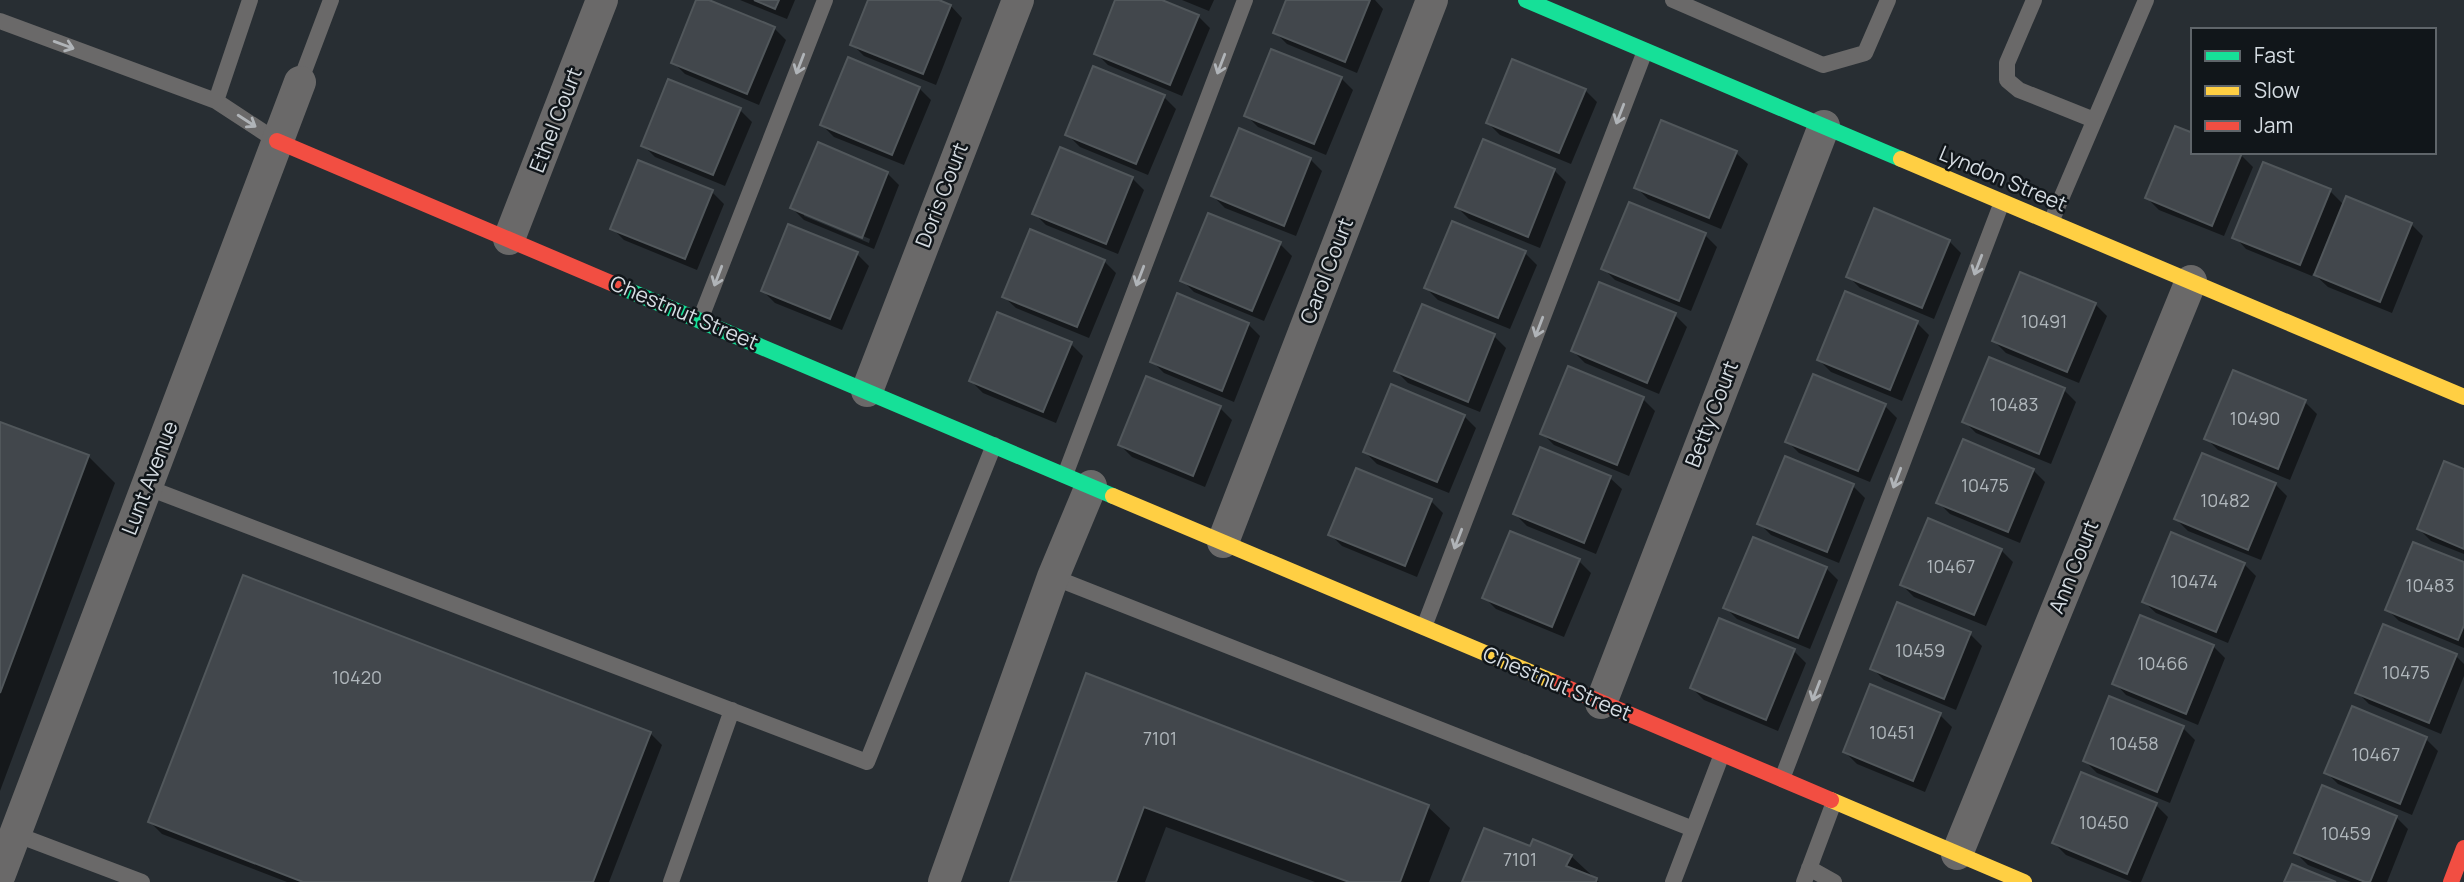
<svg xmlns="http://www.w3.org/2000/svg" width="2464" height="882" viewBox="0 0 2464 882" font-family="Manrope,sans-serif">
<rect width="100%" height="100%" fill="#282e33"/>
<path fill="#0007" fill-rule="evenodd" d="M698,0H704L774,28L786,40L759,105L685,74L673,62Z
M740,0H795L787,19Z
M870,0H935L951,6L962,18L936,85L864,56L852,44Z
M1117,0H1158L1198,16L1210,28L1182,96L1108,65L1096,53Z
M1182,0H1214L1209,11Z
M1288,0H1375L1383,9L1357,73L1287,44L1275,32Z
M1341,78L1353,90L1326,155L1258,127L1246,115Z
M919,88L931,100L904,165L834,137L822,125Z
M1585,90L1597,102L1571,164L1500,135L1488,123Z
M1164,97L1176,109L1148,175L1080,147L1068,135Z
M740,110L752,122L725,186L655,157L643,145Z
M2193,152H2235L2241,155L2253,167L2224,236L2159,210L2147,198Z
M1736,153L1748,164L1721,229L1648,199L1636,187Z
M1310,159L1322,171L1296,236L1225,208L1213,196Z
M639,162L712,192L724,204L697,270L624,240L612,228Z
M1554,170L1566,182L1540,248L1469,219L1457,207Z
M887,173L899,185L874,249L804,220L792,208ZM804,212L870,239L869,243L804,216Z
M1132,178L1144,190L1118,254L1046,225L1034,213Z
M2330,191L2344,205L2411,224L2423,236L2392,313L2328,287L2313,273L2312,276L2246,249L2235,237Z
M1705,235L1717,247L1691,311L1615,280L1603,268Z
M1949,241L1961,253L1934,319L1860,288L1848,276Z
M1280,244L1292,256L1264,321L1194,292L1182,280Z
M1525,253L1537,265L1510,329L1438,300L1426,288Z
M857,254L869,266L842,330L775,303L763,291Z
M1104,261L1116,273L1089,338L1016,308L1004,297Z
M1846,293L1917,323L1929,335L1902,401L1831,372L1819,360Z
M2095,304L2107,316L2079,383L2006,353L1994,341Z
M1423,306L1494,336L1506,348L1480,412L1408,383L1396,371Z
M1675,315L1687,327L1659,394L1585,363L1573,351Z
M1248,324L1260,336L1234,402L1164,373L1152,361Z
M1071,344L1083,356L1056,423L983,393L971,381Z
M2234,372L2305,402L2317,414L2290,480L2218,450L2206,438Z
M1147,378L1220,408L1232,420L1205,487L1132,457L1120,445Z
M2064,390L2076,402L2051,464L1976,433L1964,421Z
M1643,399L1655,411L1629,476L1554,445L1542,433Z
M1885,406L1897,418L1870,482L1799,453L1787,441Z
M1464,416L1476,428L1449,493L1377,464L1365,452Z
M0,424L88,456L115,483L0,791Z
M2033,470L2045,482L2020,543L1950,514L1938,502Z
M2464,471V554L2431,541L2419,529Z
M1610,478L1622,489L1596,554L1527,526L1515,514Z
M2275,484L2287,496L2261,560L2188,531L2176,519Z
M1853,486L1865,498L1839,563L1771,535L1759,523Z
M1431,501L1443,513L1417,577L1342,546L1330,534Z
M2001,550L2013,562L1986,626L1914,597L1902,585Z
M1579,561L1591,573L1564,637L1496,609L1484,597Z
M2244,564L2256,576L2228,643L2156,613L2144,602Z
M2464,564V648L2399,621L2387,609Z
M1826,568L1838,580L1810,649L1737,619L1725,607Z
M1970,634L1982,646L1956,710L1884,680L1872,668Z
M2213,646L2225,658L2198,725L2126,695L2115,683Z
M1794,651L1806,663L1778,731L1704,700L1692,688Z
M2456,656L2464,664V676L2441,734L2369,704L2357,692Z
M1087,676L1428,807L1450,828L1429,882H1315L1166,827L1145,882H1012Z
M1940,715L1952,727L1925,792L1857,764L1845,752Z
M2183,728L2195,740L2170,803L2097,773L2085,761Z
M650,733L662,745L609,882H287L162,834L150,822Z
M2426,739L2438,751L2412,815L2338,784L2326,772Z
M2156,805L2168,817L2141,882H2132L2066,855L2054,843Z
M2396,817L2408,829L2387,882H2351L2308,865L2296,853Z
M1531,848L1571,856L1599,882H1464Z"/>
<path fill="#42474c" stroke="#51575b" stroke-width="2" d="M696,0H709L775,27L747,94L671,63Z
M754,0H779L775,9Z
M868,0H939L951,5L923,74L850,45Z
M1115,0H1162L1199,15L1170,85L1094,54Z
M1286,0H1370L1345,62L1273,33Z
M1271,49L1342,77L1314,144L1244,116Z
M848,57L920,87L892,155L820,125Z
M1512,59L1586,89L1559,153L1486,123Z
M1093,66L1165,95L1136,164L1065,135Z
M668,79L741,108L713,175L641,146Z
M1661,120L1737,151L1709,218L1634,188Z
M2175,126L2193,133V152L2242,153L2212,226L2145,198Z
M1239,128L1311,158L1284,226L1211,196Z
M1483,139L1555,169L1528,237L1455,207Z
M818,142L888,172L862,238L790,208Z
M1060,147L1133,177L1106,244L1032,214Z
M638,160L713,190L685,259L610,229Z
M2263,162L2331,189L2300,265L2232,238Z
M2346,196L2412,223L2380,302L2314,275Z
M1629,202L1706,233L1679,301L1601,269Z
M1874,208L1950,240L1922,308L1846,277Z
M1208,213L1281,242L1252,311L1180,281Z
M1452,221L1526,251L1498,318L1424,288Z
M788,224L858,252L830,319L761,291Z
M1030,229L1105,260L1077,327L1002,297Z
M2020,272L2096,303L2067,372L1992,341Z
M1599,282L1676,313L1647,383L1571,351Z
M1845,291L1918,321L1890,390L1817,360Z
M1177,293L1249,323L1222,391L1150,362Z
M1422,304L1495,334L1468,402L1394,371Z
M997,312L1072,342L1043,412L969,381Z
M1989,357L2065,388L2039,454L1962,422Z
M1568,366L1644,397L1617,465L1540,434Z
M2233,370L2306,400L2278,469L2204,439Z
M1813,374L1886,404L1858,471L1785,442Z
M1146,376L1221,406L1193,476L1118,445Z
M1391,384L1465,415L1437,482L1363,452Z
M0,422L89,455L0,693Z
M1963,439L2034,469L2008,532L1936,503Z
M1540,447L1611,476L1584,543L1513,514Z
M2202,453L2276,483L2248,550L2174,519Z
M1785,456L1854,484L1827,552L1757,524Z
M2444,461L2464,469V549L2417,529Z
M1356,468L1432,499L1405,566L1328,535Z
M1928,518L2002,549L1974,615L1900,585Z
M1510,531L1580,559L1552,627L1482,598Z
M2171,532L2245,563L2216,632L2142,602Z
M1753,537L1827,567L1798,638L1723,608Z
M2413,542L2464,562V625L2458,640L2385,610Z
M243,575L651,732L593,882H303L148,822Z
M1897,602L1971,632L1944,699L1870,669Z
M2140,615L2214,645L2186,714L2112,684Z
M1719,618L1795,649L1766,720L1690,688Z
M2383,624L2457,654L2429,723L2355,693Z
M1086,673L1429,805L1400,882H1349L1144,807L1116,882H1010Z
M1086,673L1429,805L1400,882H1349L1144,807L1116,882H1010Z
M1870,684L1941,713L1913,781L1843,752Z
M2109,696L2184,726L2157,792L2083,761Z
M2352,706L2427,737L2400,804L2324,773Z
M2081,772L2157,803L2127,874L2052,843Z
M2322,785L2397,816L2370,882H2365L2294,853Z
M1484,828L1530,846L1533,839L1572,855L1566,866L1597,878L1596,882H1462Z
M1484,828L1530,846L1533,839L1572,855L1566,866L1597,878L1596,882H1462Z
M2292,864L2336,882H2284Z"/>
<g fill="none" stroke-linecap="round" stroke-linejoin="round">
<path stroke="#6a6969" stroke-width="16" d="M1673,0L1823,65L1865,53L1888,0
M2034,0L2007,63V80L2019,90L2094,120
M0,21L216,101L277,141
M300,82L331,0
M216,101L250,0
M2051,222L2146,0
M700,320L825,0
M1065,475L1245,0
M146,487L867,762L994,445
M1053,577L1693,829
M1424,627L1645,51
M1782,779L2002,202
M15,834L142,882
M1809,868L1834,882
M671,882L732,710
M1673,882L1722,754
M1804,882L1834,802"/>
<path stroke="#6a6969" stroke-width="32" d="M509,239L602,0
M867,391L1018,0
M1223,542L1432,0
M1601,703L1824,126
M1957,854L2191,281
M0,874L300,82
M944,882L1053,577L1091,486"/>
<path stroke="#16e098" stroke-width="16" d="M1526,0L1901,159
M618,286L1113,496"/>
<path stroke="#ffcf43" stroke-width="16" d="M1901,159L2464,397
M1113,496L1556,683
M1831,800L2024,882"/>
<path stroke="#f24e42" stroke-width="16" d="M277,141L618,286
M1556,683L1831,800
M2451,882L2464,848"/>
</g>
<defs><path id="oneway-shaft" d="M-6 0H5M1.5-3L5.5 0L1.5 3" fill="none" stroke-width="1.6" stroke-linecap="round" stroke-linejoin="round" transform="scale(1.75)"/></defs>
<g stroke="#b0b4b8">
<use href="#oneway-shaft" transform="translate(64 45) rotate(20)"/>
<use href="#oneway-shaft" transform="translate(800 64) rotate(111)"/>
<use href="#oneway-shaft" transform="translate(1221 64) rotate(111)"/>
<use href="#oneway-shaft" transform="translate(1620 114) rotate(111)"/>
<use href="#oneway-shaft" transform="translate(247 121) rotate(33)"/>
<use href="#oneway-shaft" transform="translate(1978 265) rotate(111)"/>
<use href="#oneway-shaft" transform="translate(718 276) rotate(111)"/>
<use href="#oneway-shaft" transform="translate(1140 276) rotate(111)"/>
<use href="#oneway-shaft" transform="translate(1539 327) rotate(111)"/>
<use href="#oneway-shaft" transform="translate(1897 478) rotate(111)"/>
<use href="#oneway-shaft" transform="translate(1458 539) rotate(111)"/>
<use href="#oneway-shaft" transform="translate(1816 691) rotate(111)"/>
</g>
<g text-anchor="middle" stroke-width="5" stroke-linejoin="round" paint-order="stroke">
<g font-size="18" fill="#b0b7bc">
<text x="2044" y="328">10491</text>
<text x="2014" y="411">10483</text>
<text x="2255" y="425">10490</text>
<text x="1985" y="492">10475</text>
<text x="2225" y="507">10482</text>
<text x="1951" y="573">10467</text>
<text x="2194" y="588">10474</text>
<text x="2430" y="592">10483</text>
<text x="1920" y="657">10459</text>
<text x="2163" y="670">10466</text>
<text x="2406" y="679">10475</text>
<text x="357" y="684">10420</text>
<text x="1892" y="739">10451</text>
<text x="1160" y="745">7101</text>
<text x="2134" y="750">10458</text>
<text x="2376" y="761">10467</text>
<text x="2104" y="829">10450</text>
<text x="2346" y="840">10459</text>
<text x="1520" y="866">7101</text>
</g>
<g font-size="21" fill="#d5dce2" stroke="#11161a">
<text transform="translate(556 120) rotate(-69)" y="7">Ethel Court</text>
<text transform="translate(2003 179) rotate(23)" y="7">Lyndon Street</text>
<text transform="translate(942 195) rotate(-69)" y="7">Doris Court</text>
<text transform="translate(1327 271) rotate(-69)" y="7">Carol Court</text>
<text transform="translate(684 313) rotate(23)" y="7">Chestnut Street</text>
<text transform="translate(1712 414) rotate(-69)" y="7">Betty Court</text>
<text transform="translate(150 478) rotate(-69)" y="7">Lunt Avenue</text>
<text transform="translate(2074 567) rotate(-68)" y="7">Ann Court</text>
<text transform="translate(1557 684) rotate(23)" y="7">Chestnut Street</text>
</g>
</g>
<rect x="2191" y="28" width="245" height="126" fill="#11161a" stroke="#5f656a" stroke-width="2"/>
<rect x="2205" y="51" width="35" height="10" fill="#16e098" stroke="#5f656a" stroke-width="2"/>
<text x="2254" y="63" font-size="21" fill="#d5dce2">Fast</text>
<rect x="2205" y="86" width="35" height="10" fill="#ffcf43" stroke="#5f656a" stroke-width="2"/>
<text x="2254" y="98" font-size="21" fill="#d5dce2">Slow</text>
<rect x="2205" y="121" width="35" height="10" fill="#f24e42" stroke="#5f656a" stroke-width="2"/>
<text x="2254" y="133" font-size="21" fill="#d5dce2">Jam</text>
</svg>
